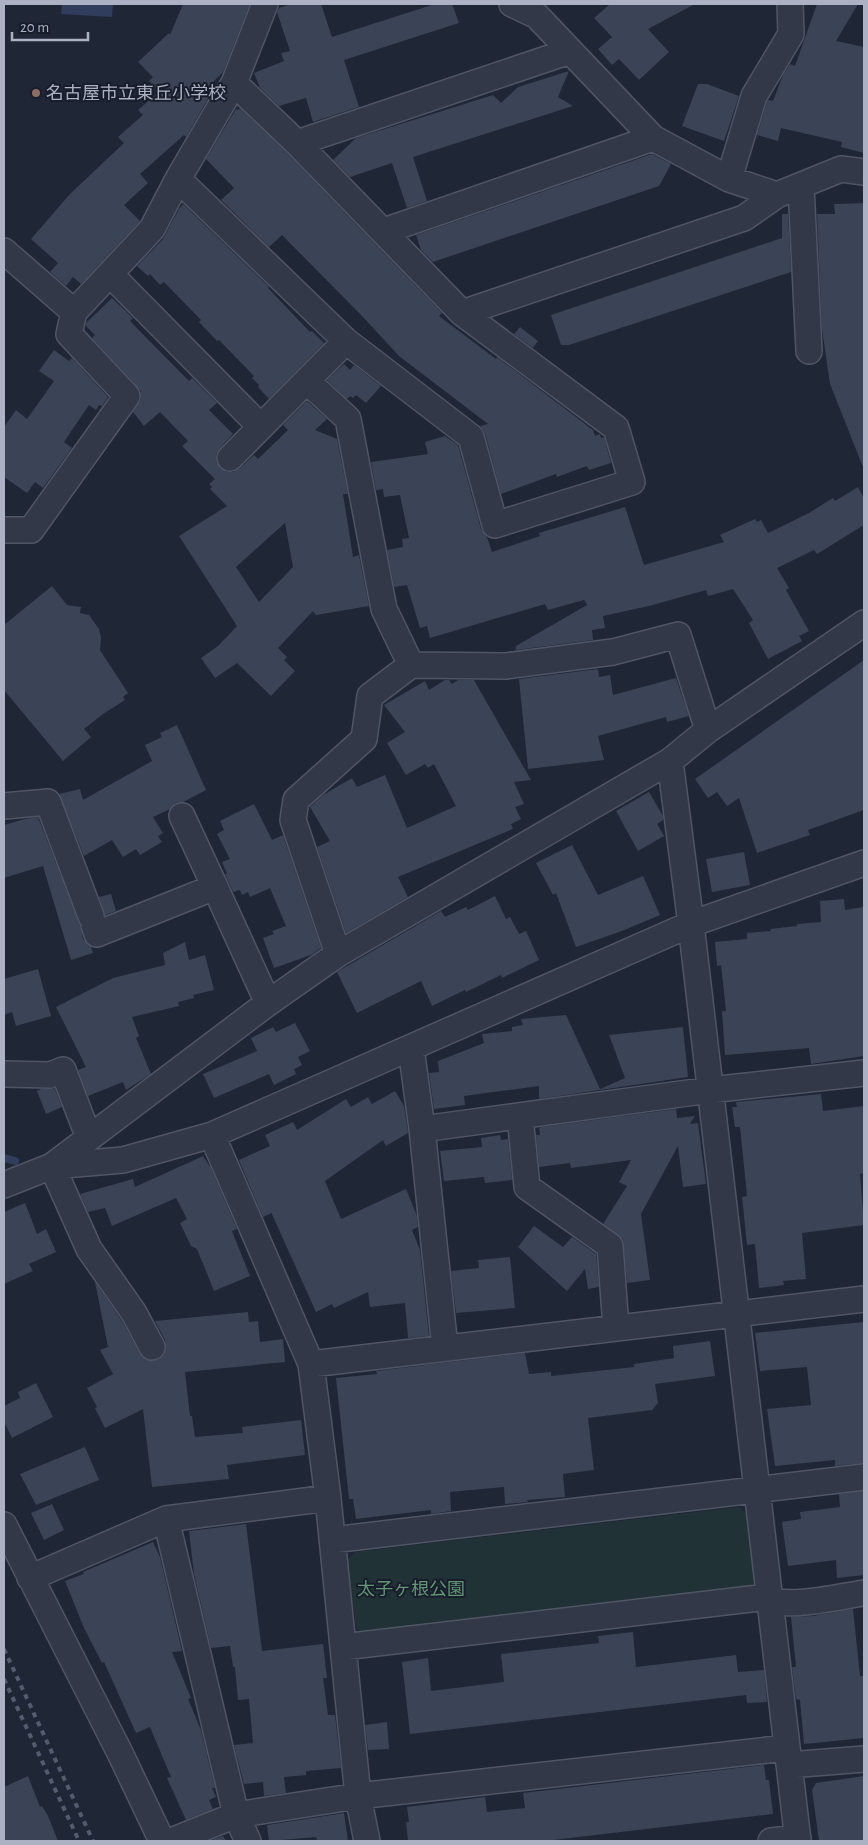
<svg xmlns="http://www.w3.org/2000/svg" width="868" height="1845" viewBox="0 0 868 1845" font-family="'Alegreya Sans','Noto Sans JP',sans-serif">
<rect width="100%" height="100%" fill="#1f2636"/>
<path fill="#213237" d="M739,1507L749,1516L758,1579L750,1591L366,1637L356,1628L347,1561L355,1552Z"/>
<path fill="#303d5c" d="M62,4H113L112,17L61,14Z"/>
<g fill="none" stroke-linecap="round" stroke-linejoin="round">
<path stroke="#303d5c" stroke-width="8" d="M4,1158L15,1161"/>
</g>
<path fill="#3b4357" fill-rule="evenodd" d="M183,4H250L223,72L209,86L213,90L186,137L184,135L140,174L148,183L124,205L140,221L81,284L73,277L66,286L50,272L58,263L31,239L70,194L124,143L118,137L143,115L138,110L159,92L149,81L153,77L138,62L169,33L170,35Z
M291,4H321L332,37L435,4H452L459,23L344,60L359,107L313,122L306,98L279,106L260,88L254,73L284,61L281,53L290,51L277,12L279,8Z
M610,4H695L648,29L669,52L639,80L619,59L612,65L598,49L612,37L594,18Z
M817,4H858L836,41L864,47V153L841,147L842,142L781,128L778,141L757,135L767,102L768,100L773,101L783,75L790,64L795,66Z
M569,71L558,97L573,106L413,157L427,201L407,208L392,163L350,177L333,160L356,138L493,95L501,103L518,87Z
M698,84H707L739,96L724,141L682,126Z
M240,108L288,154L442,313L439,316L496,359L497,357L593,430L595,436L600,434L601,438L604,437L611,463L589,470L587,466L557,477L556,474L501,494L485,433L480,426L488,424L399,356L364,318L282,235L269,247L221,200L234,188L206,159L236,109L238,110Z
M652,154L671,164L659,186L433,262L421,250L416,235Z
M864,203V467H863L830,384L822,329L817,214H835L834,204Z
M183,204L269,287L268,288L310,332L312,331L324,343L269,399L258,387L259,385L252,378L254,376L219,340L217,341L199,322L201,320L164,282L160,285L150,274L148,276L137,266L163,239L179,209Z
M782,214H788L791,272L569,345H561L551,315L782,238Z
M112,298L133,318L130,321L189,381L192,378L217,403L209,410L233,434L220,448L216,454V461L220,468L227,472H233L240,468L254,455L258,459L288,430L283,425L307,401L327,419L315,430L337,439L348,494H343L353,557L359,555L369,606L316,615L313,611L278,648L287,657L284,660L295,671L271,696L237,663L215,678L201,658L218,646L237,626L179,536L227,506L210,489L212,487L209,484L215,479L182,446L188,441L160,412L144,426L133,412L141,399V391L92,338L95,335L86,326V323ZM285,523L293,567L259,602L236,567Z
M520,327L538,341L533,348L514,334Z
M54,350L69,361L72,358L108,397L102,406L99,405L96,410L89,405L64,442L72,448L43,488L35,482L27,493L4,477V427L16,410L27,419L54,381L39,371Z
M344,364L350,370L354,365L381,386L366,403L356,395L353,398L350,396L347,399L327,380Z
M445,436L458,445L481,529L487,537L492,552L540,536L539,533L625,507L644,565L724,542L720,535L755,519L757,522L761,520L768,533L809,513L833,498L835,501L858,487L864,498V525L817,554L814,550L777,568L789,588L786,590L809,631L799,636L802,641L768,659L749,623L753,620L733,589L708,596L706,590L649,606L603,616L605,628L592,630L593,640L516,650V646L587,605L584,600L548,610L545,604L430,638L427,626L420,628L407,585L394,587L387,550L403,547L402,539L409,538L400,495L384,497L383,489L376,490L371,462L428,454L425,442Z
M52,586L67,605L81,607L80,613L89,615L99,629L101,637L100,650L128,693L123,697L125,700L103,714L84,729L91,737L63,761L4,690V625Z
M864,660V810L808,830L810,835L757,853L739,798L727,806L717,792L708,798L695,779Z
M598,669L599,677L610,675L613,695L676,678L689,716L667,722L666,717L598,736L604,760L528,769L519,679Z
M445,680H449L452,684L458,680H474L531,780L514,782L524,804L515,807L521,819L511,824L513,829L398,877L408,897L346,933L317,847L330,841L310,807L323,795L352,778L357,787L385,775L407,828L456,806L434,764L428,768L425,764L406,775L387,743L405,732L384,705L425,681L429,690Z
M177,725L206,790L183,802L176,803L170,809L153,817L163,833L158,836L162,842L140,855L136,849L123,857L112,840L84,856L59,794L80,789L83,800L152,761L145,745L162,737L160,733Z
M649,792L663,816V820L657,824L664,836L638,851L616,811Z
M254,804L272,840L283,835L321,948L311,955L274,968L263,938L274,934L272,931L286,926L270,888L250,897L248,892L242,895L240,890L233,892L225,874H227L222,862L230,859L217,834L224,830L220,821Z
M38,817L80,925L83,939L91,946L93,953L71,960L43,866L4,878V825L25,819Z
M572,845L598,895L643,876L660,915L622,931L576,947L556,893L553,895L536,863Z
M744,852L750,885L712,892L706,859Z
M111,894L116,911L105,915L99,897Z
M495,896L506,919L510,917L519,934L526,931L539,960L502,978L501,975L466,992L465,990L432,1006L421,981L357,1013L337,972L441,911L445,917L466,907L468,910Z
M844,899L845,910L864,907V1056L811,1064L809,1048L725,1055L722,1011H726L721,965L717,966L715,942L747,939V933L771,931L770,929L797,926V924L821,922L820,901Z
M185,942L189,960L205,955L214,990L193,995L194,998L178,1002L179,1006L132,1017L139,1036L136,1038L151,1074L126,1090L123,1082L88,1096L78,1070L86,1067L56,1007L113,978L165,965L163,953Z
M38,969L51,1016L16,1026L12,1012L4,1015V979Z
M566,1015L600,1089L625,1078L609,1035L683,1027L688,1077L539,1099V1086L464,1096L465,1105L434,1109L429,1073L439,1072L438,1061L484,1043L482,1034L512,1031V1027L523,1025L521,1019Z
M295,1023L310,1051L298,1057L302,1065L294,1069L296,1074L274,1085L269,1074L214,1098L203,1074L257,1051L251,1038L273,1027L276,1032Z
M41,1089H55L62,1107L46,1114L37,1091Z
M395,1091L404,1106L408,1133L386,1146L383,1140L325,1181L341,1219L406,1189L417,1216L418,1227L412,1230L420,1250L429,1336L408,1338L405,1303L370,1307L368,1292L334,1308L332,1304L316,1312L271,1212L272,1213L263,1217L239,1160L270,1146L265,1135L293,1122L297,1130L346,1099L351,1107L368,1097L372,1104Z
M821,1094L823,1111L864,1106V1173L860,1174L864,1225L802,1233L806,1279L783,1281L784,1285L759,1288L755,1244L747,1245L742,1197L747,1196L740,1127H735L732,1107H737L736,1102Z
M676,1109L677,1118L695,1116L690,1124L698,1123L706,1184L683,1187L678,1146L641,1214L650,1280L627,1283L623,1239L603,1224L627,1186L619,1182L631,1160L571,1168L570,1163L539,1167L536,1135H540L539,1128L542,1127Z
M500,1135L501,1140L508,1139L512,1180L485,1183L484,1177L444,1181L440,1151L482,1147L481,1138Z
M203,1156L211,1168L237,1229L232,1231L250,1276L214,1291L197,1249L191,1246L180,1223L187,1219L176,1198L112,1226L105,1208L88,1212L80,1194L133,1179L135,1187Z
M25,1203L37,1234L46,1229L56,1252L29,1264L33,1271L4,1284V1212Z
M534,1226L563,1247L572,1237L596,1254L599,1287L588,1289L585,1269L567,1291L518,1247Z
M510,1257L515,1308L456,1313L451,1271L479,1268L478,1260Z
M95,1282L122,1321L140,1354L145,1359L151,1361L159,1359L164,1354L166,1348L165,1340L155,1321L248,1312L249,1322L258,1321L260,1342L283,1339L285,1362L185,1372L190,1416H192L195,1437L243,1433L242,1427L301,1420L305,1455L227,1465L229,1479L152,1487L143,1409L105,1428L95,1408L97,1407L87,1388L113,1374L100,1350L108,1347Z
M864,1322V1463L835,1466V1460L775,1466L767,1409L811,1405L807,1367L760,1371L755,1333Z
M710,1341L715,1376L655,1384L658,1403L652,1410L588,1418L594,1470L563,1474L565,1497L527,1500L528,1502L505,1504L504,1487L450,1492L451,1511L431,1514V1510L356,1519L353,1499H349L336,1378L377,1374L376,1371L525,1353L529,1374L551,1372V1376L634,1367V1364L674,1358L673,1346Z
M36,1383L53,1417L12,1438L4,1422V1406L20,1398L18,1392Z
M85,1447L99,1480L36,1505L20,1474Z
M864,1491V1575L837,1578L836,1560L788,1566L782,1522L801,1519L800,1512L840,1507L839,1494Z
M52,1504L64,1530L44,1540L31,1513Z
M246,1524L262,1651L323,1644L327,1678H323L328,1715H335L341,1768L306,1771V1775L284,1777L286,1793L264,1796L263,1782L244,1784L234,1745L253,1743L249,1699L238,1700L235,1667H233L230,1646L211,1648L194,1574L189,1531Z
M153,1542L160,1557L182,1651L172,1652L191,1698L188,1699L201,1730L215,1788H212L216,1797L209,1800L213,1809L186,1820L167,1778L171,1777L150,1727L136,1733L104,1662L102,1663L84,1628L65,1581L84,1574L83,1572Z
M853,1609L860,1676H864V1738L804,1744L800,1700L796,1699L792,1667H796L791,1617L813,1616Z
M633,1632L636,1667L736,1655L738,1672L764,1670L767,1702L747,1703L746,1695L410,1734L402,1662L428,1658L431,1691L504,1682L501,1654L599,1643L598,1636Z
M387,1722L389,1749L368,1750L365,1725Z
M764,1765L766,1780H769L773,1814L545,1841H408L406,1822H409L407,1807L485,1797L487,1812L525,1808L523,1793Z
M28,1776L40,1807L42,1806L48,1816L58,1841H4V1787Z
M864,1776V1841H819L812,1790L816,1783Z
M344,1813L348,1841H317L316,1837L269,1841L267,1825Z
M223,1836L226,1841H209Z"/>
<g fill="none" stroke-linecap="round" stroke-linejoin="round">
<g stroke="#505565" stroke-width="28">
<path id="minor" d="M512,4L537,16L653,138L729,179L777,195L841,169L864,172
M297,143L570,51
M178,179L346,341L471,437L495,525L632,482L616,428L462,313L297,143L234,83
M729,179L754,96L791,34L790,4
M801,186L809,351
M384,231L653,138
M4,251L74,312
M110,274L260,426
M462,313L744,218L777,195
M307,381L348,419L384,609L411,665
M230,458L346,341
M4,530H31L127,396L69,334L74,312L152,229L178,179L234,83L265,4
M670,761L691,924L798,1841
M4,806L48,802L91,916
M182,816L215,887
M94,925L97,934L215,887L268,1003
M338,954L293,820L296,800L364,739L370,696L411,665L506,666L613,652L678,635L708,730
M411,1048L422,1129L445,1348
M4,1074L50,1075L63,1070L89,1138
M520,1116L527,1187L610,1246L616,1328
M422,1129L710,1090L864,1073
M212,1135L311,1364L328,1498L358,1796L367,1841
M52,1166L123,1160L212,1135L691,924L864,863
M52,1166L89,1249L134,1313L152,1347
M4,1185L52,1166L268,1003L338,954L670,761L708,730L864,623
M311,1364L864,1299
M166,1519L236,1815L248,1841
M4,1525L120,1753L162,1841
M332,1540L864,1477
M30,1578L166,1519L328,1498
M343,1647L759,1598C792,1609 830,1598 864,1593
M789,1765L864,1759
M171,1841L236,1815L358,1796L786,1748
M771,1841L798,1838"/>
</g>
<use href="#minor" stroke="#323847" stroke-width="25"/>
<path stroke="#545b6e" stroke-width="4" stroke-dasharray="5 5" stroke-linecap="butt" d="M4,1649L93,1841
M4,1679L79,1841"/>
</g>
<circle fill="#8d6e63" stroke="#181d2b" stroke-width="2" cx="36" cy="93" r="5"/>
<g text-anchor="middle" stroke-width="4" stroke-linejoin="round" paint-order="stroke">
<g font-size="18" fill="#acb2c4" stroke="#181d2b" text-anchor="start">
<text x="46" y="99">名古屋市立東丘小学校</text>
</g>
<g font-size="18" fill="#649476" stroke="#181d2b">
<text x="411" y="1595">太子ヶ根公園</text>
</g>
</g>
<rect width="868" height="1845" fill="none" stroke="#acb2c4" stroke-width="10"/>
<path d="M12 32v8h76v-8" fill="none" stroke="#acb2c4" stroke-width="2.5"/>
<text x="20" y="32" font-size="15" fill="#acb2c4" stroke="#181d2b" stroke-width="4" paint-order="stroke">20 m</text>
</svg>
